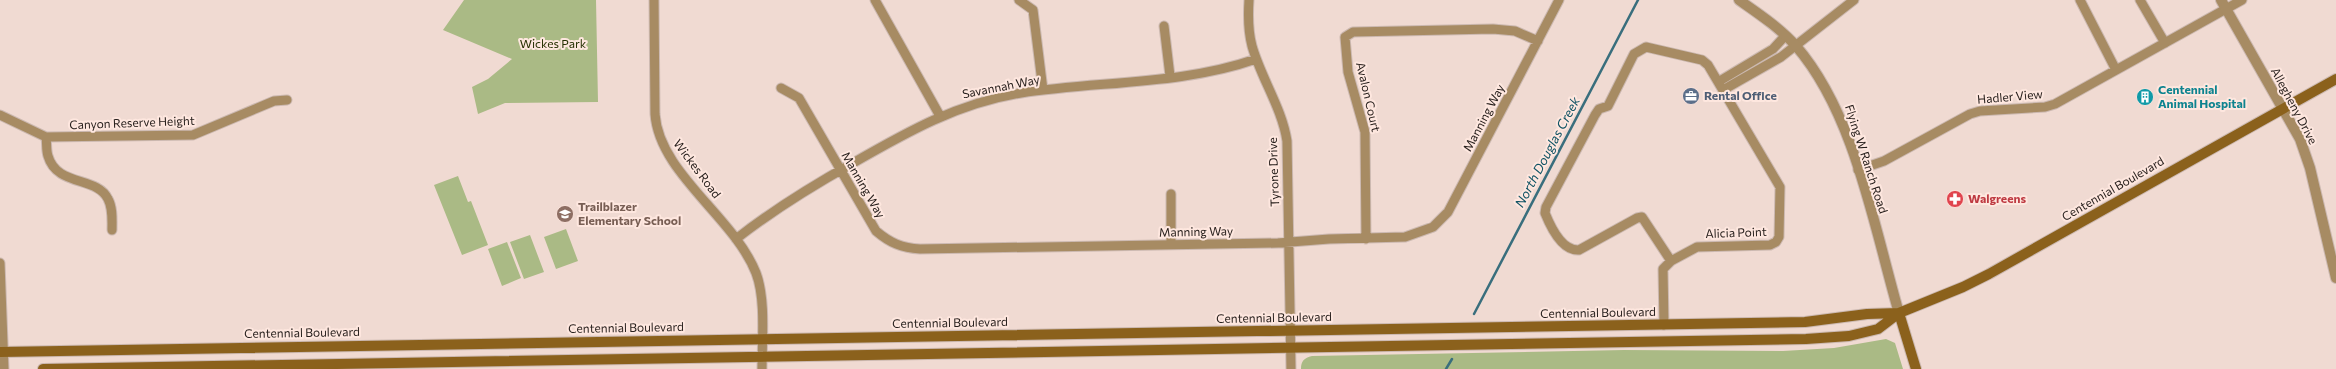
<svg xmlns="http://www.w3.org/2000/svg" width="2336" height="369" viewBox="0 0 2336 369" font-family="Commissioner,sans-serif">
<rect width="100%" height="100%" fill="#f0dad2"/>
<path fill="#aaba85" d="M464,0H596L598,102L505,103L478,114L472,87L488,79L512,59L443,30Z
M458,176L468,202L471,201L488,245L462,255L434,185Z
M566,229L578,261L556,269L544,237Z
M530,235L544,272L524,279L510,242Z
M507,242L521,278L502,286L488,249Z
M1886,339L1895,343L1903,369H1301C1301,361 1304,358 1312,356L1624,350L1783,351L1834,348Z"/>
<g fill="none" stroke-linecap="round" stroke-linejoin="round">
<path stroke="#396e7d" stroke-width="2.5" d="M1474,314L1638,0
M1446,369L1452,359"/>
<g stroke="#ccb9b1" stroke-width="11">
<path id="minor" d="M654,0L655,114C659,173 734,217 756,273C766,299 762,340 762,369
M875,0L940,116
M1019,0L1033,10L1043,90
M1249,0C1248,15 1248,31 1252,46C1261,78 1282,108 1287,141L1291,369
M2080,0L2116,70
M2140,0L2165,43
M1164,26L1170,76
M1718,82L1773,49L1785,36
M781,88L799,98L876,231C890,243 902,248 920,249L1278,243L1329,239L1405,237L1433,227L1448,212L1559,0
M1723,90L1781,57L1854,0
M0,115L46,137L193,135L274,101L287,100
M46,137C47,143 46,150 48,156C57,187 97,176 108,199C113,208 112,220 112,230
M1858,170L1884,161L1970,114L1980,111L2045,107L2055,104L2242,0
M1171,194V244
M736,239C773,210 812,186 853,163C907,132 958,103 1021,93C1099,81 1182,85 1256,59
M1366,239L1365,132L1348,72L1345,37L1353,32L1493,29L1515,31L1538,41
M0,263L4,369
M1664,325L1663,269L1671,261L1697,247L1770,245L1776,242L1779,237L1780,187L1708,65L1702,60L1646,47L1634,54L1608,106L1599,109L1595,115L1546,207L1545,213C1551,228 1562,251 1579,250L1637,218L1642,217L1671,261"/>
</g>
<g stroke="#ccb9b1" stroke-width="12">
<path id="tertiary" d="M1739,0C1759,14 1780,28 1796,46C1855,114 1874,227 1899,313
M2221,0L2300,139L2310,168L2336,278"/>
</g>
<g stroke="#ccb9b1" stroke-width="12">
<path id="secondary" d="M1899,313L1916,369
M0,352L1805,322L1867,314L1899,313
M43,369C631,355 1219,351 1806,339L1849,336L1878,329L1899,313L1963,287L1989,274L2336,79"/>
</g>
<use href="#minor" stroke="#a78b63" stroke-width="9"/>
<use href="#tertiary" stroke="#a78b63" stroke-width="10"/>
<use href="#secondary" stroke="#8b611c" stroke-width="10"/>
</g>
<defs>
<g id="office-disc" transform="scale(0.9)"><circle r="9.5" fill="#5c6f8a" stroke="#fee7df"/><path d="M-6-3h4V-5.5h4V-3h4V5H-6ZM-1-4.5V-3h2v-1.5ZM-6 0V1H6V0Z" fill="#fff"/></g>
<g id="building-disc" transform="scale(0.9)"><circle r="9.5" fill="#0f9aa8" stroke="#fee7df"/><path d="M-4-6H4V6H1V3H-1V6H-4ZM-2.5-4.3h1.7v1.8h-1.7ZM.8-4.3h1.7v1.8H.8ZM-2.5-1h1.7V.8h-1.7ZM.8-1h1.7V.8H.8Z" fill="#fff"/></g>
<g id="pharmacy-disc" transform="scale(0.9)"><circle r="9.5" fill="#e0444e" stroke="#fee7df"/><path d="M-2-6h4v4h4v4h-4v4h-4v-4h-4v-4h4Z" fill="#fff"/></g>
<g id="school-disc" transform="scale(0.9)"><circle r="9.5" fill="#8d6e63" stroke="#fee7df"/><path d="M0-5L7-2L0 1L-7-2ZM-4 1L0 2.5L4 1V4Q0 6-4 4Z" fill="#fff"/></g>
</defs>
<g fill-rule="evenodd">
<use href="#office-disc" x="1691" y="96"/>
<use href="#building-disc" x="2145" y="97"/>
<use href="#pharmacy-disc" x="1955" y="199"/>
<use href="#school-disc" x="565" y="214"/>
</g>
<g text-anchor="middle" stroke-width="4" stroke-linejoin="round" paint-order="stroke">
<g font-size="12" fill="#242f00" stroke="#fee7df">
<text x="553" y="48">Wickes Park</text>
</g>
<g font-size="12" fill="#28201d" stroke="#fee7df">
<text transform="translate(1001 87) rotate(-11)" y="4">Savannah Way</text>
<text transform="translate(1368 97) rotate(77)" y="4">Avalon Court</text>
<text transform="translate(2010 97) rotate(-5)" y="4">Hadler View</text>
<text transform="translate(2294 106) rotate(62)" y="4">Allegheny Drive</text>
<text transform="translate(1484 118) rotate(-62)" y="4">Manning Way</text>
<text transform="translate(132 123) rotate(-2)" y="4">Canyon Reserve Height</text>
<text transform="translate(1866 159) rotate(72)" y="4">Flying W Ranch Road</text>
<text transform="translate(697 169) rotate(53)" y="4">Wickes Road</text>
<text transform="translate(1274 172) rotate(-92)" y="4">Tyrone Drive</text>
<text transform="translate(863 185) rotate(60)" y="4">Manning Way</text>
<text transform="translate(2113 189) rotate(-30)" y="4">Centennial Boulevard</text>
<text transform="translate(1196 232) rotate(-1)" y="4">Manning Way</text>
<text transform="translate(1736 233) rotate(-2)" y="4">Alicia Point</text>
<text transform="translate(1598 313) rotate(-1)" y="4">Centennial Boulevard</text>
<text transform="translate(1274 318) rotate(-1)" y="4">Centennial Boulevard</text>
<text transform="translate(950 323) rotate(-1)" y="4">Centennial Boulevard</text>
<text transform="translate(626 328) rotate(-1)" y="4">Centennial Boulevard</text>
<text transform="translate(302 333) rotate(-1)" y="4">Centennial Boulevard</text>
</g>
<g font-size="12" font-weight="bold" fill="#0d838f" stroke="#fee7df" text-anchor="start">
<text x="2158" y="94">Centennial<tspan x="2158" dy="14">Animal Hospital</tspan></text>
</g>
<g font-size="12" font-weight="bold" fill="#4e5e75" stroke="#fee7df" text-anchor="start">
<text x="1704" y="100">Rental Office</text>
</g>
<g font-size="12" font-weight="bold" fill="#be3a42" stroke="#fee7df" text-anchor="start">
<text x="1968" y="203">Walgreens</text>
</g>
<g font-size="12" font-weight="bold" fill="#785e54" stroke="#fee7df" text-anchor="start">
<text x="578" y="211">Trailblazer<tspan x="578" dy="14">Elementary School</tspan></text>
</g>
<g font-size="13" font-style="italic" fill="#105364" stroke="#fee7df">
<text transform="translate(1547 152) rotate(-62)" y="5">North Douglas Creek</text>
</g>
</g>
</svg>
